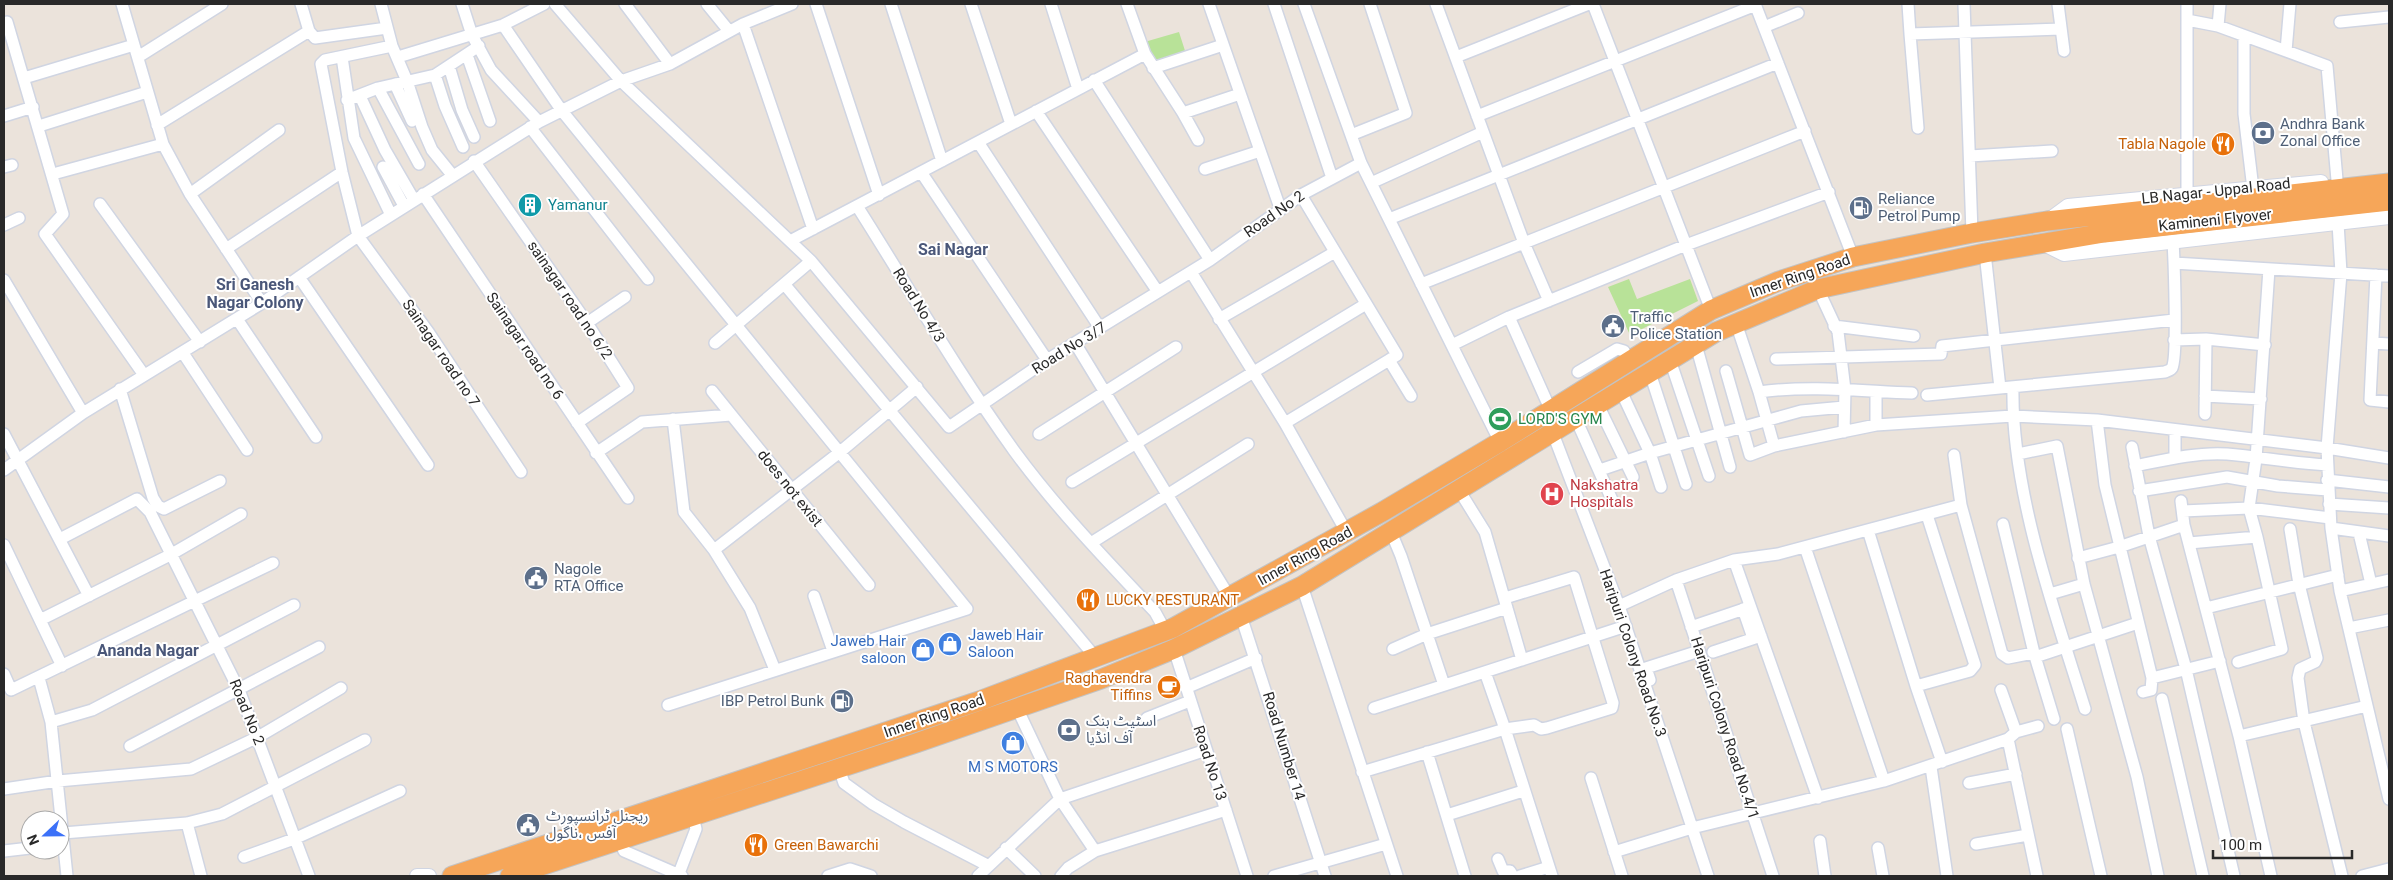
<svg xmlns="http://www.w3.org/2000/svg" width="2393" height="880" viewBox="0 0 2393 880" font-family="Roboto,'Noto Sans Arabic',sans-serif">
<rect width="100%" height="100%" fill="#ebe3db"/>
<path fill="#b8e298" d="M1179,32L1187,57L1153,68L1141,43Z
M1629,279L1637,299L1690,279L1698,301L1630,335L1608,287Z"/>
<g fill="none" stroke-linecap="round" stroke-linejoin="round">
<g stroke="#d0d5e2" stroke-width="14">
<path id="minor" d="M122,4L163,144L190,194L262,303
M301,4L309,31L315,38L387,28
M381,4L392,46L407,81L422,127L432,150L453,176
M462,4L472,35L491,70L539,122
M555,4L621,81L811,261L949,427L1047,360L1210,260L1301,195L1361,163
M625,4L670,64
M707,4L729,31
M816,4L879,195
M891,4L942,161
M971,4L1011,124
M1051,4L1078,89
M1127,4L1145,54L1183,113L1240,94
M1209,4L1280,208
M1274,4L1332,178
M1304,4L1361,163L1500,442
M1436,4L1524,243L1549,301
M1593,4L1711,310
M1755,4L1853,257
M1908,4L1910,34L2061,29
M1964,4L1972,233
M2058,4L2064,51
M2187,20L2218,26L2327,66L2337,180
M7,22L63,214L45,234L144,375
M2340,22L2389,17
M743,24L813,229
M503,25L562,111L967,609L668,705
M2218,26L2220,4
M1764,27L1798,13
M1910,34L1918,128
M2244,37V114L2253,189
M392,46L325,60L321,64L342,172L358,236L429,333L521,472
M2286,51L2290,4
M467,55L490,121
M138,57L222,4
M342,57L354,138L391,215
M398,57L503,25L544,4
M1456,57L1589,4
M449,66L462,110L474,137
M1153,68L1223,45
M435,75L445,106L463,147
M24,78L134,45
M1094,80L1210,260
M395,84L412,121
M378,88L419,164
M360,96L385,150L414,200
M347,100L378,88L435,75L479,46
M1036,111L1158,292
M1183,113L1198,140
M4,116L33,107
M1477,116L1756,5
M157,125L309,31
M39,126L147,92
M530,127L648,279
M1351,135L1406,113L1370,4
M978,142L1100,328
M1970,156L2052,151
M474,161L587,323L628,388L577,423
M4,167L12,165
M383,167L404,206
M1205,169L1260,151
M921,172L1047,360
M53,174L163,144
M1371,183L1483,132
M190,194L279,130
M423,194L628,498
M2187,194V4
M1301,195L1397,355L1389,360L1411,396
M100,204L200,342
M857,206C909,288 958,373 1015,452C1057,509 1106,560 1155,612L1166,632
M1389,219L1778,63
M2338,223L2341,273L2327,448L2331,528L2340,591L2389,799
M4,225L19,218
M790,241L1145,54
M226,249L342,172
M1985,253L2000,388
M2174,263L2389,276
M1191,272L1285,423L1347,533
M2376,275L2370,400L2389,402
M299,277L428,465
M4,280L83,413
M1421,284L1805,131
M785,285L1096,658
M1818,289L1838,332L1845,390L1844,432
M1509,317L1686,245L1829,192
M237,319L316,437
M1219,319L1335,252
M587,323L625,297
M1736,323L1759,392L1774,446
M1834,326L1914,336
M2174,340L2206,339L2265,345
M715,343L811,261
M1075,343L1230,598
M2374,343L2389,344
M1452,345L1509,317L1551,411
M1696,345L1730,467
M183,353L247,450
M1776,359L1941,354L1942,346L2174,320
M1670,360L1709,476
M1726,371L1750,455L1774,446L1876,425L2013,416L2097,420L2327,448L2389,458
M1578,372L1617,349L1624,351L1630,362
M1650,373L1686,484
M2013,387C2011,491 2054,609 2085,709
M120,389L153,498L158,506L164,509L220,481
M1620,389L1650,453L1661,487
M712,391L869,585
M1759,392C1810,385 1861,391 1912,393
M1927,395L2165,372C2167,371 2171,370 2172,368C2178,357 2174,259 2173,241
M2205,396L2261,399
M1597,403L1633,477
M2205,414L2206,339
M1575,417L1613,502
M673,419L684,512L714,550L750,608L775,670
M2097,420L2105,485L2152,678L2220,661
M1285,423L1389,360
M1876,425V392
M2175,430V458
M1552,431L1619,606L1708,876
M4,434L89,596
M1039,434L1176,347
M2132,447L2149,536L2186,669L2234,876
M596,453L642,422L731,415
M2018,454L2057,446L2084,584L2137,777L2158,876
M2135,466C2164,460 2197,452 2227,454C2260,457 2293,463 2327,465
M4,470L83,413L262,303L358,236L539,122L621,81L670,64L743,24L792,4
M1600,470L1650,453L1801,411L1844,407
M2327,480L2389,487
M1072,482L1366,304
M1459,490L1485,532L1522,660
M2139,491L2227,477L2278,486L2328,490
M2181,501L2184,525L2239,736L2271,876
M2329,504L2389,508
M1961,505L2002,654L2008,658L2034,653
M2183,511L2249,508L2330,518
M2003,524L2034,653L2054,719
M2331,528L2389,536
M2290,529L2299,584L2317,658L2315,662L2300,669L2298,678L2304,722L2342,876
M1868,530L1916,686L1942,762
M1391,532L1401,556L1444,685
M2359,533L2371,584
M2257,537L2249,508L2256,459L2269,269
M60,539L137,499L150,512L239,690L309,876
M1091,543L1248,444
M2189,543L2257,537L2282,649L2238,662
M4,545L62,666
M1805,547L1884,781
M714,550L840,452L917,387
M2078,558L2119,547L2184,525
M1734,560L1818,798
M1676,580L1773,876
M1302,586L1397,876
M2340,591L2389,580
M2050,594L2084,584
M814,596L833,651
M1619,606L1676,580L1734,560L1778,554L1961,505L1954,455
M2206,608L2338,575
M1743,609L1753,638
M1241,616L1325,876
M40,620L170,555L241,514
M1691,627L1750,607
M2349,628L2389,620
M1174,649L1247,876
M1393,649L1427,634L1507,608
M1713,652L1761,636
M2035,657L2138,623
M1485,672L1505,729L1534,725L1541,729L1547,728L1612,708L1613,703L1574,577L1505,598
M4,674L11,690L273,563
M39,678L51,722L67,876
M1650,680L1646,668L1699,651
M1916,686L1970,671L1975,665L1927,515
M1186,688L1256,658
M2001,690L2016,732L2008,739L2037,876
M2143,692L2151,690L2152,678
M2162,699L2203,876
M1017,708L1060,799L1095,851
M1374,708L1626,626
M1147,718L1190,701
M51,722L92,710L294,605
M2067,729L2101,876
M2016,732L2038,726
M2239,736L2367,706
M130,746L319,647
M1427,752L1465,876
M1931,767L1947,876
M839,768L844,783L873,804L904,822L987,865
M1362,772L1505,729L1552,876
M1591,778L1622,876
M1969,783L2016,774
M4,789L58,781L191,769L258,737L341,688
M1447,815L1523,791
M187,823L201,876
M63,833L187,823L222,814L365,740
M619,840L624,851L682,876
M1820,841L1825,876
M1976,844L2028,835
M1006,848L1035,876
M1878,848L1883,876
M4,851L30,848
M1614,852L1692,828L1884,781L2008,739
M244,857L294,839L400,791
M1498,859L1503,871H1510L1513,876
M678,876L696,829L693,816
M828,876L850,869L871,876
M978,876L1060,799L1206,750
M1061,876L1068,868L1095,851L1226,810
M1274,876L1386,844
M1520,876L1549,867
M2362,876L2389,869"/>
</g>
<g stroke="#d0d5e2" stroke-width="16">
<path id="tertiary" d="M2049,220L2068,206L2321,182
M2042,243L2064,254L2389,217
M417,876H429"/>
</g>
<g stroke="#c3c3c3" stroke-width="21">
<path id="trunk" d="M452,876L979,701L1173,628L1382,512L1500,442L1711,310L1779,281L1853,257L1972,233L2047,221L2389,183
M510,876L916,743L1101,679L1174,649L1302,586L1716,332L1818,289L1985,253L2104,233L2389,201"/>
</g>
<use href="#minor" stroke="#fff" stroke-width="11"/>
<use href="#tertiary" stroke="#fff" stroke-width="14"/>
<use href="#trunk" stroke="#f6a659" stroke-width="19"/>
</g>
<defs>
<g id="bank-disc" transform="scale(1.25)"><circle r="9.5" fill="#5c6f8a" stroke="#fff"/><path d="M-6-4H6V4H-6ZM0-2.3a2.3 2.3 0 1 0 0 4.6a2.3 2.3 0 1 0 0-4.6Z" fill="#fff"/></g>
<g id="restaurant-disc" transform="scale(1.25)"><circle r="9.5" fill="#e8710a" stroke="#fff"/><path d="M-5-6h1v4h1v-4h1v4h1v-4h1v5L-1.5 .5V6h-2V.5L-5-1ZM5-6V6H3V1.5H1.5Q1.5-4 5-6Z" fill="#fff"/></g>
<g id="building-disc" transform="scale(1.25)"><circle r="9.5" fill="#0f9aa8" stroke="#fff"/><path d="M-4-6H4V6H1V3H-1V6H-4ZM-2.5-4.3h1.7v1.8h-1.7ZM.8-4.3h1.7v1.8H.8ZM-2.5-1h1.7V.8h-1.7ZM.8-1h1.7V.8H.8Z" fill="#fff"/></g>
<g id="fuel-disc" transform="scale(1.25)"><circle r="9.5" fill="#5c6f8a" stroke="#fff"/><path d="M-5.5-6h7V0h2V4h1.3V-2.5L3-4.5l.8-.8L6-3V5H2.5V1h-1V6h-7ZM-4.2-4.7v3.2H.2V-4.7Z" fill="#fff"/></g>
<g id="civic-disc" transform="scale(1.25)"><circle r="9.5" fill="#5c6f8a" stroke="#fff"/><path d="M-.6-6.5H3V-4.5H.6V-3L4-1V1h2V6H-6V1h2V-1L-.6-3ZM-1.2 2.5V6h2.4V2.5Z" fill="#fff"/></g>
<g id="stadium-disc" transform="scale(1.25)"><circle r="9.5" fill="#2e9e5b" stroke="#fff"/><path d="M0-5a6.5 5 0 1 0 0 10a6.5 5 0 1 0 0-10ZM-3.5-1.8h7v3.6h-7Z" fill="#fff"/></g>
<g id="hospital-disc" transform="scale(1.25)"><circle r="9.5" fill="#e0444e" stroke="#fff"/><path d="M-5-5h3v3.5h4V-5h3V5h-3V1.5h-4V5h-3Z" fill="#fff"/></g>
<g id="shop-disc" transform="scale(1.25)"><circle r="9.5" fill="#3f7fe0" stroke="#fff"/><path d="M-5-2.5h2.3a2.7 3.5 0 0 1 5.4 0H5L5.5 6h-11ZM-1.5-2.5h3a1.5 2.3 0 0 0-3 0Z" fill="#fff"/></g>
<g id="cafe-disc" transform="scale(1.25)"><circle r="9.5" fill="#e8710a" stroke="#fff"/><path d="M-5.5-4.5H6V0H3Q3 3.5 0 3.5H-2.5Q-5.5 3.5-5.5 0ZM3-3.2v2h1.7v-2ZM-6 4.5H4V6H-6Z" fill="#fff"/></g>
</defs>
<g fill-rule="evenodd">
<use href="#bank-disc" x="2263" y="133"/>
<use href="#restaurant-disc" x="2223" y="144"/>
<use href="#building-disc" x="530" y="205"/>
<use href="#fuel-disc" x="1861" y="208"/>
<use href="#civic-disc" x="1613" y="326"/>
<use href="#stadium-disc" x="1500" y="419"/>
<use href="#hospital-disc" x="1552" y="494"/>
<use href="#civic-disc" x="536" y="578"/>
<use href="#restaurant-disc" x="1088" y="600"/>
<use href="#shop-disc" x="950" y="644"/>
<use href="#shop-disc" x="923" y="650"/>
<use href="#cafe-disc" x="1169" y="687"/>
<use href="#fuel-disc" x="842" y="701"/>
<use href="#bank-disc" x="1069" y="730"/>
<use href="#shop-disc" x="1013" y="743"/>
<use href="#civic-disc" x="528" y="825"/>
<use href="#restaurant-disc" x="756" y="845"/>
</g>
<g text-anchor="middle" stroke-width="4" stroke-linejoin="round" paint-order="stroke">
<g font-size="15" fill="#4e5e75" stroke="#fff" text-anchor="start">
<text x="2280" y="129">Andhra Bank<tspan x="2280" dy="17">Zonal Office</tspan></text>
<text x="1878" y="204">Reliance<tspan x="1878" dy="17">Petrol Pump</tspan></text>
<text x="1630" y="322">Traffic<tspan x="1630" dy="17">Police Station</tspan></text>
<text x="554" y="574">Nagole<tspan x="554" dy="17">RTA Office</tspan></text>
<text x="824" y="706" text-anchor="end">IBP Petrol Bunk</text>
<text x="1086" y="726">اسٹیٹ بنک<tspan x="1086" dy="17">آف انڈیا</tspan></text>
<text x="546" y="821">ریجنل ٹرانسپورٹ<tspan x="546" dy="17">آفس ،ناگول</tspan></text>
</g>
<g font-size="15" fill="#c56008" stroke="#fff" text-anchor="end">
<text x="2206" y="149">Tabla Nagole</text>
<text x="1106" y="605" text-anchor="start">LUCKY RESTURANT</text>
<text x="1152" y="683">Raghavendra<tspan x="1152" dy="17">Tiffins</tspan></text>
<text x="774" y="850" text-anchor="start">Green Bawarchi</text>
</g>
<g font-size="15" fill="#292929" stroke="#fff">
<text transform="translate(2216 191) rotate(-6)" y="5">LB Nagar - Uppal Road</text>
<text transform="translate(1274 214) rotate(-35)" y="5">Road No 2</text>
<text transform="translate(2215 220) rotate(-6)" y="5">Kamineni Flyover</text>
<text transform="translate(1800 276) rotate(-19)" y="5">Inner Ring Road</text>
<text transform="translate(570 300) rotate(56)" y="5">sainagar road no 6/2</text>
<text transform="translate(919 305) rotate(58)" y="5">Road No 4/3</text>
<text transform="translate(525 346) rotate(56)" y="5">Sainagar road no 6</text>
<text transform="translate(1069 348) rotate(-32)" y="5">Road No 3/7</text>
<text transform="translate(441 353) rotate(56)" y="5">Sainagar road no 7</text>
<text transform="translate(790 488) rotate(51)" y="5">does not exist</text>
<text transform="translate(1305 556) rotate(-29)" y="5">Inner Ring Road</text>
<text transform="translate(1633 653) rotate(71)" y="5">Haripuri Colony Road No.3</text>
<text transform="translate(247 712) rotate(68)" y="5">Road No 2</text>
<text transform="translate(934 716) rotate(-19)" y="5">Inner Ring Road</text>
<text transform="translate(1725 728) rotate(72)" y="5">Haripuri Colony Road No.4/1</text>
<text transform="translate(1284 746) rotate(73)" y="5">Road Number 14</text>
<text transform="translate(1210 763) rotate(72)" y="5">Road No 13</text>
</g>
<g font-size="15" fill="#0d838f" stroke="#fff" text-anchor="start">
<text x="548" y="210">Yamanur</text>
</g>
<g font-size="15" fill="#27864d" stroke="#fff" text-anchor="start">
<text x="1518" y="424">LORD'S GYM</text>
</g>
<g font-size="15" fill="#be3a42" stroke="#fff" text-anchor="start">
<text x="1570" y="490">Nakshatra<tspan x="1570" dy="17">Hospitals</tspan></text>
</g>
<g font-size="15" fill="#366cbe" stroke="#fff" text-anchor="start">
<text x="968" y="640">Jaweb Hair<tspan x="968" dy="17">Saloon</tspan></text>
<text x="906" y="646" text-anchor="end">Jaweb Hair<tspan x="906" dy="17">saloon</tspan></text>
<text x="1013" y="772" text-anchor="middle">M S MOTORS</text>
</g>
<g font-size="16" font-weight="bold" fill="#4a5779" stroke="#fff">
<text x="953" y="255">Sai Nagar</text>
<text x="255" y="290">Sri Ganesh<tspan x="255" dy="18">Nagar Colony</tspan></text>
<text x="148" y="656">Ananda Nagar</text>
</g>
</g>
<rect width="2393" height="880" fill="none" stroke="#292929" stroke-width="10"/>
<g transform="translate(45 835) rotate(248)"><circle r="24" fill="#ffffff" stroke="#a9a9a9"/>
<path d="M0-4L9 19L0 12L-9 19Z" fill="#3c71f8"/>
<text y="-8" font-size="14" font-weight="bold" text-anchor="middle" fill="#292929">N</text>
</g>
<path d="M2213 850v8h139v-8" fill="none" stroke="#292929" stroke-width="2.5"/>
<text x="2220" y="850" font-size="15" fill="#292929" stroke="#ffffff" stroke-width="4" paint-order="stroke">100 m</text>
</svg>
